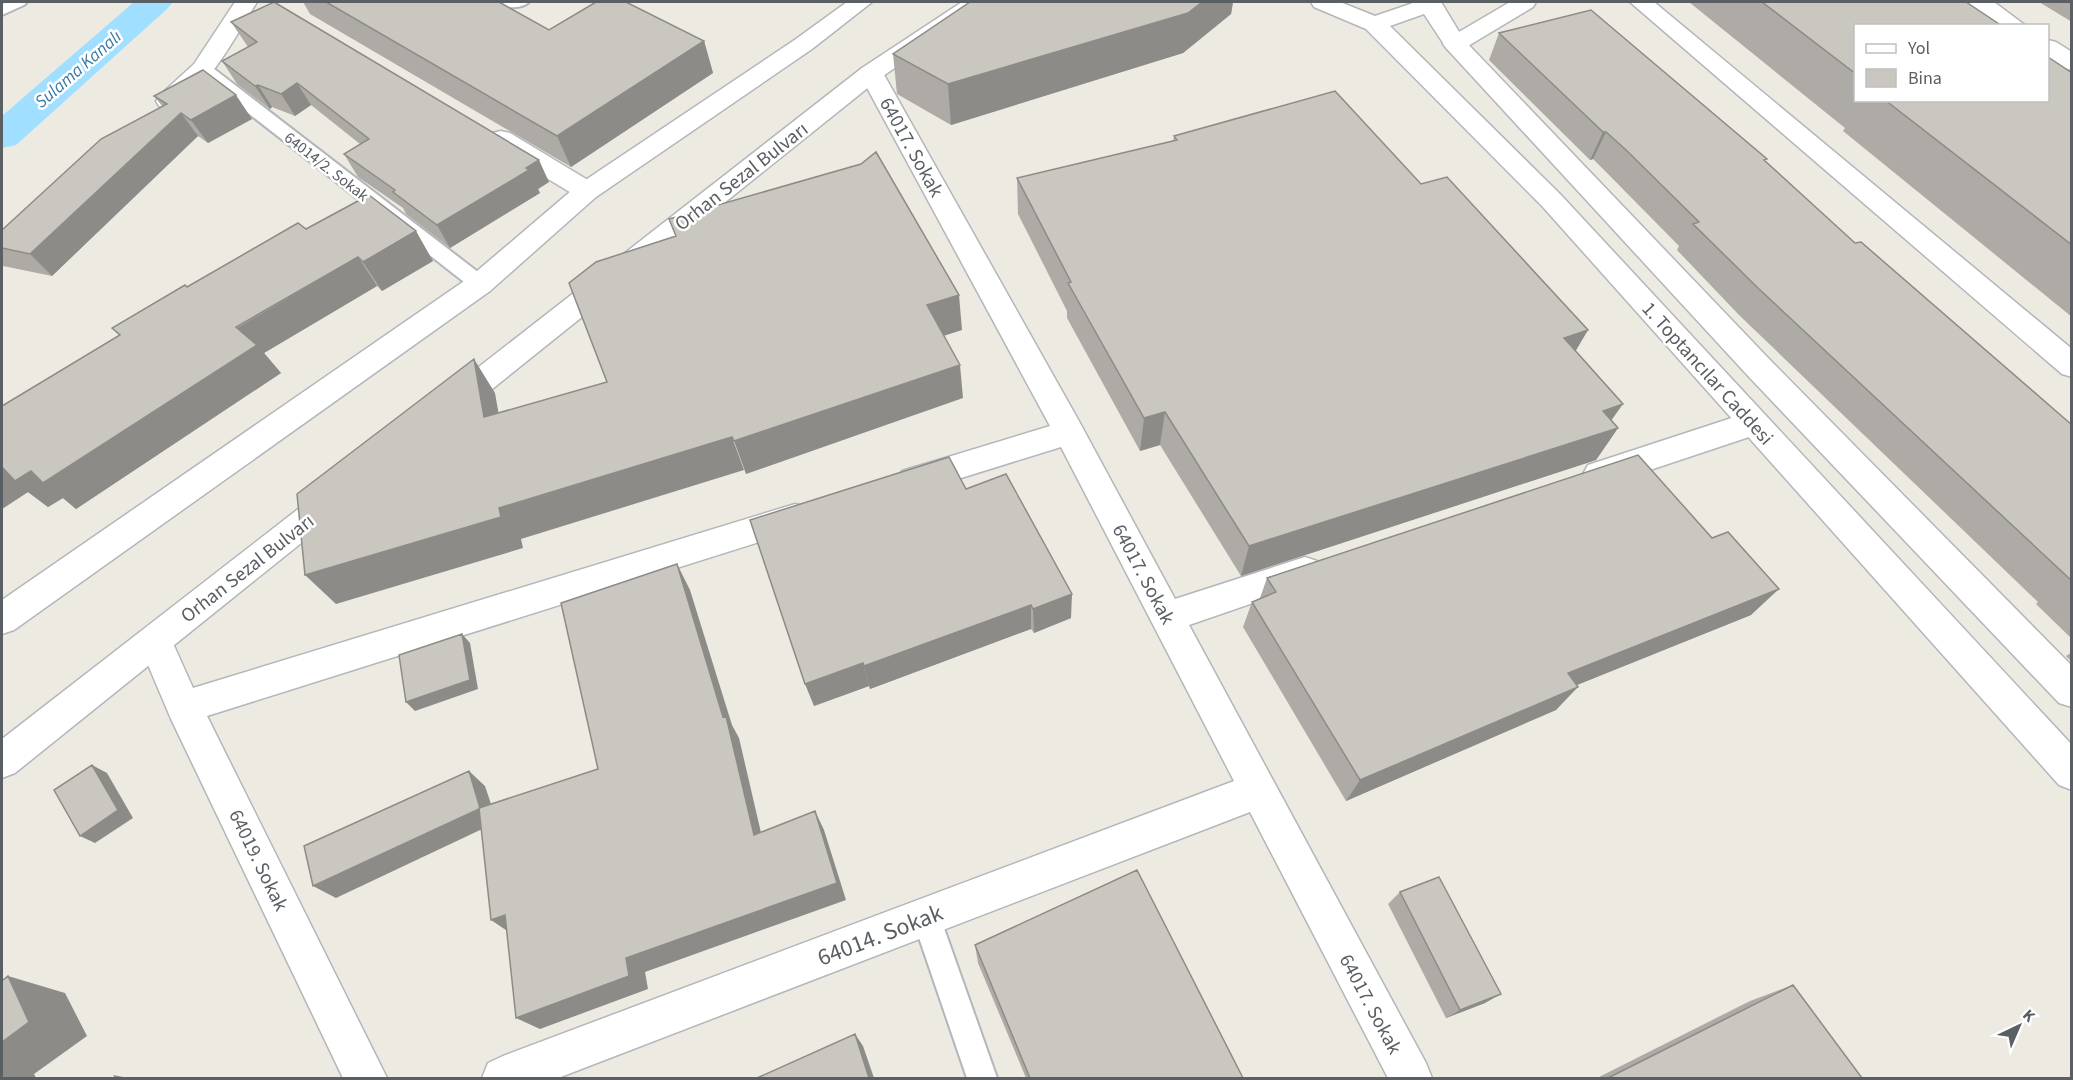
<svg xmlns="http://www.w3.org/2000/svg" width="2073" height="1080" viewBox="0 0 2073 1080" font-family="'Source Sans 3',sans-serif">
<rect width="100%" height="100%" fill="#edeae2"/>
<g fill="none" stroke-linecap="round" stroke-linejoin="round">
<path fill="#a0dfff" fill-rule="evenodd" d="M134,2H173L167,9L16,145L2,148V116Z"/>
<g stroke="#b3b6ba" stroke-width="4">
<path id="service" d="M8,2H27L24,5L2,15V4Z
M493,2H529C522,9 504,8 495,5Z
M203,64L209,65L487,279L490,284L487,289L480,291L473,289L197,73L195,69L197,65Z
M926,903L936,907L940,917L997,1078H967L912,917L916,907Z"/>
</g>
<g stroke="#b3b6ba" stroke-width="3">
<path id="minor" d="M235,2H257C237,34 210,86 177,106C171,110 166,108 159,106L156,101L159,96L194,64Z
M1510,2H1536L1533,7L1463,49L1455,51L1447,49L1443,44L1447,39Z
M1630,2H1654L2072,349V377L2062,374Z
M1968,2H1994L2026,26H1999L1971,7Z
M2048,40L2056,42L2072,52V70L2064,68L2048,57Z
M871,66L880,68L883,73L1080,423L1175,599L1305,557L1317,561L1322,571L1317,581L1189,625L1426,1063L1432,1078H1388L1250,812L558,1078H482L488,1063L503,1056L1234,781L1061,447L913,493L902,489L897,480L902,471L1050,426L859,73L862,68Z
M501,131L510,133L596,185L600,191L596,197L587,200L578,197L492,145L488,139L492,133Z
M1753,411L1764,414L1768,423L1764,432L1599,487L1588,483L1583,474L1588,465Z
M795,504L807,507L811,517L807,527L207,716L387,1078H343L171,719L138,641L143,630L155,626L167,630L193,688Z"/>
</g>
<g stroke="#b3b6ba" stroke-width="3">
<path id="tertiary" d="M847,2H872L812,49L596,197L490,291L14,630L2,634V600L470,277L578,185L796,39Z
M962,2H988L985,7L880,78L461,414L450,418L439,414L435,406L439,398L862,68Z
M1311,2H1340L1375,16L1416,2H1441L1464,40L1772,362L2072,666V707L2059,703L1750,378L1447,49L1424,14L1390,26L1560,194L2072,745V790L2059,785L1542,206L1366,29L1314,7Z
M335,485L346,489L351,498L346,507L15,773L2,778V739L324,489Z"/>
</g>
<use href="#service" fill="#fff" fill-rule="evenodd"/>
<use href="#minor" fill="#fff" fill-rule="evenodd"/>
<use href="#tertiary" fill="#fff" fill-rule="evenodd"/>
</g>
<path fill="#aeaba6" d="M303,2H500L549,30L704,41L713,73L571,167L310,14Z
M970,2H1233L1231,14L1183,53L951,125L897,94L893,54Z
M1689,2H1966L1856,26V100H2048L2072,73V317L1843,131L1845,128Z
M2039,2H2072V22Z
M231,22L549,182L538,189L540,193L450,248L406,214L403,208L358,177L344,154L360,144L311,105L295,116L272,107L270,109L237,84L222,61L248,47L246,44Z
M1499,33L1765,162L1855,243L2072,425V639L2036,604L2038,602L1739,315L1677,250L1679,246L1610,176L1593,159L1590,160L1489,60Z
M154,96L252,119L208,143L198,136L52,276L3,266L2,264V230L162,106Z
M1174,136L1421,184L1588,330L1575,351L1612,420L1618,428L1596,460L1241,576L1160,445L1140,451L1067,318V311L1018,214L1017,178L1173,141Z
M306,229L433,261L382,291L377,286L264,353L281,373L76,509L63,498L48,507L28,492L2,509V406L119,335L112,328L187,287Z
M966,489L1071,618L1034,633L1031,629L870,689L869,686L814,706Z
M1267,578L1751,615L1577,685L1556,710L1346,801L1243,627L1252,602L1260,598Z
M2072,652V662L2066,656Z
M1400,892L1485,1003L1446,1018L1388,904Z
M975,945L1243,1078H1026L978,963Z
M1793,985L1862,1078H1597L1750,1001Z"/>
<path fill="#8d8b87" d="M1202,2H1233L1231,14L1183,53L951,125L948,84Z
M704,41L713,73L571,167L557,136Z
M297,83L311,105L295,116L281,94Z
M258,85L272,107L270,109L255,86Z
M236,95L252,119L208,143L191,120Z
M181,113L198,136L52,276L30,254Z
M1603,132H1606L1593,159L1590,160Z
M539,160L549,182L538,189L540,193L450,248L437,225Z
M416,231L433,261L382,291L363,262Z
M358,257L377,286L264,353L281,373L76,509L63,498L48,507L28,492L2,509V466Z
M959,295L962,330L931,340L927,305Z
M1588,330L1568,364L1564,338Z
M474,359L495,393L505,450L484,417Z
M960,365L963,398L746,474L734,441Z
M1623,404L1603,432L1618,428L1596,460L1241,576L1249,546Z
M1165,412L1160,445L1140,451L1144,418Z
M732,437L744,470L521,539L523,548L336,604L305,575L499,508Z
M677,564L690,590L732,725L739,738L766,854L754,835L723,717Z
M1779,589L1751,615L1547,697L1568,673Z
M1072,594L1071,618L1034,633L1033,609Z
M1031,605V629L870,689L864,666Z
M462,634L470,643L478,689L415,711L406,702Z
M863,663L869,686L814,706L805,684Z
M1578,687L1556,710L1346,801L1360,780Z
M92,765L107,773L133,818L95,843L80,836Z
M469,771L485,786L497,822L336,898L313,886Z
M815,811L824,830L846,900L645,972L648,989L540,1029L516,1018L626,958Z
M505,915L515,936L491,920Z
M8,976L65,993L87,1036L34,1074L36,1078H2V1042Z
M1501,994L1485,1003L1446,1018L1460,1010Z
M855,1034L863,1046L874,1078H869Z
M113,1075L128,1078H115Z"/>
<path fill="#cac7c1" stroke="#8d8b87" stroke-width="1.5" d="M274,2L539,160L526,168L529,170L437,225L393,192L395,190L344,154L369,139L297,83L281,94L258,85L255,86L222,61L257,42L231,22Z
M326,2H499L549,30L596,2H626L704,41L557,136Z
M970,2H1202L1188,13L948,84L893,54Z
M1762,2H1966L2002,26H1856V74Z
M1591,10L1767,159L1764,160L1855,243L1861,242L2072,425V581L1759,289L1693,224L1699,222L1625,149L1606,132H1603L1499,33Z
M2048,57L2072,73V245L1885,100H2048Z
M203,70L236,95L191,120L181,113L30,254L2,248V230L101,139L167,104L154,96Z
M1335,91L1421,184L1447,177L1588,330L1564,338L1623,404L1603,411L1618,428L1249,546L1165,412L1144,418L1068,283L1071,282L1017,178L1177,140L1174,136Z
M876,152L959,295L927,305L960,365L734,441L732,437L499,508L501,517L305,575L297,494L474,359L484,417L607,382L569,283L596,262L676,236L669,219L861,164Z
M369,195L416,231L363,262L358,257L236,327L257,345L43,483L31,471L15,481L2,467V406L120,335L112,328L185,285L187,287L298,223L306,229Z
M1638,455L1712,538L1728,532L1779,589L1568,673L1578,687L1360,780L1252,602L1276,592L1267,578Z
M949,457L966,489L1006,474L1072,594L1033,609L1031,605L864,666L863,663L805,684L750,520Z
M677,564L723,717L726,716L754,835L815,811L837,883L626,958L629,976L516,1018L505,915L491,920L479,808L598,769L561,603Z
M462,634L470,680L406,702L399,655Z
M92,765L118,810L80,836L54,790Z
M469,771L480,808L479,809L313,886L304,846Z
M1137,870L1243,1078H1030L975,945Z
M1439,877L1501,994L1460,1010L1400,892Z
M8,976L29,1022L2,1042V981Z
M1793,985L1862,1078H1608Z
M855,1034L869,1078H757Z"/>
<g text-anchor="middle" stroke-width="5" stroke-linejoin="round" paint-order="stroke">
<g font-size="16" fill="#5a5f63" stroke="#fff">
<text transform="translate(327 166) rotate(38)" y="6">64014/2. Sokak</text>
</g>
<g font-size="18" font-style="italic" fill="#3b7ba8" stroke="#fff">
<text transform="translate(78 69) rotate(-41)" y="6">Sulama Kanalı</text>
</g>
<g font-size="20" fill="#5a5f63" stroke="#fff">
<text transform="translate(912 147) rotate(61)" y="7">64017. Sokak</text>
<text transform="translate(741 176) rotate(-38)" y="7">Orhan Sezal Bulvarı</text>
<text transform="translate(1708 373) rotate(48)" y="7">1. Toptancılar Caddesi</text>
<text transform="translate(247 568) rotate(-38)" y="7">Orhan Sezal Bulvarı</text>
<text transform="translate(1144 574) rotate(62)" y="7">64017. Sokak</text>
<text transform="translate(259 860) rotate(64)" y="7">64019. Sokak</text>
<text transform="translate(1371 1004) rotate(62)" y="7">64017. Sokak</text>
</g>
<g font-size="24" fill="#5a5f63" stroke="#fff">
<text transform="translate(880 935) rotate(-21)" y="8">64014. Sokak</text>
</g>
</g>
<rect width="2073" height="1080" fill="none" stroke="#5a5f63" stroke-width="6"/>
<rect x="1854" y="24" width="195" height="78" fill="#ffffff" stroke="#bdbfc1" stroke-width="1.5"/>
<rect x="1866" y="44" width="30" height="9" fill="#ffffff" stroke="#bdbfc1" stroke-width="1.5"/>
<text x="1908" y="54" font-size="18" fill="#5a5f63">Yol</text>
<rect x="1866" y="69" width="30" height="18" fill="#cac7c1" stroke="#bdbfc1" stroke-width="1.5"/>
<text x="1908" y="84" font-size="18" fill="#5a5f63">Bina</text>
<g transform="translate(2019 1026) rotate(44)" stroke="#ffffff" stroke-width="4.5" paint-order="stroke">
<path d="M0-4.5L10 22L0 15L-10 22Z" fill="#5a5f63"/>
<text y="-9" font-size="16" font-weight="bold" text-anchor="middle" fill="#5a5f63">K</text>
</g>
</svg>
